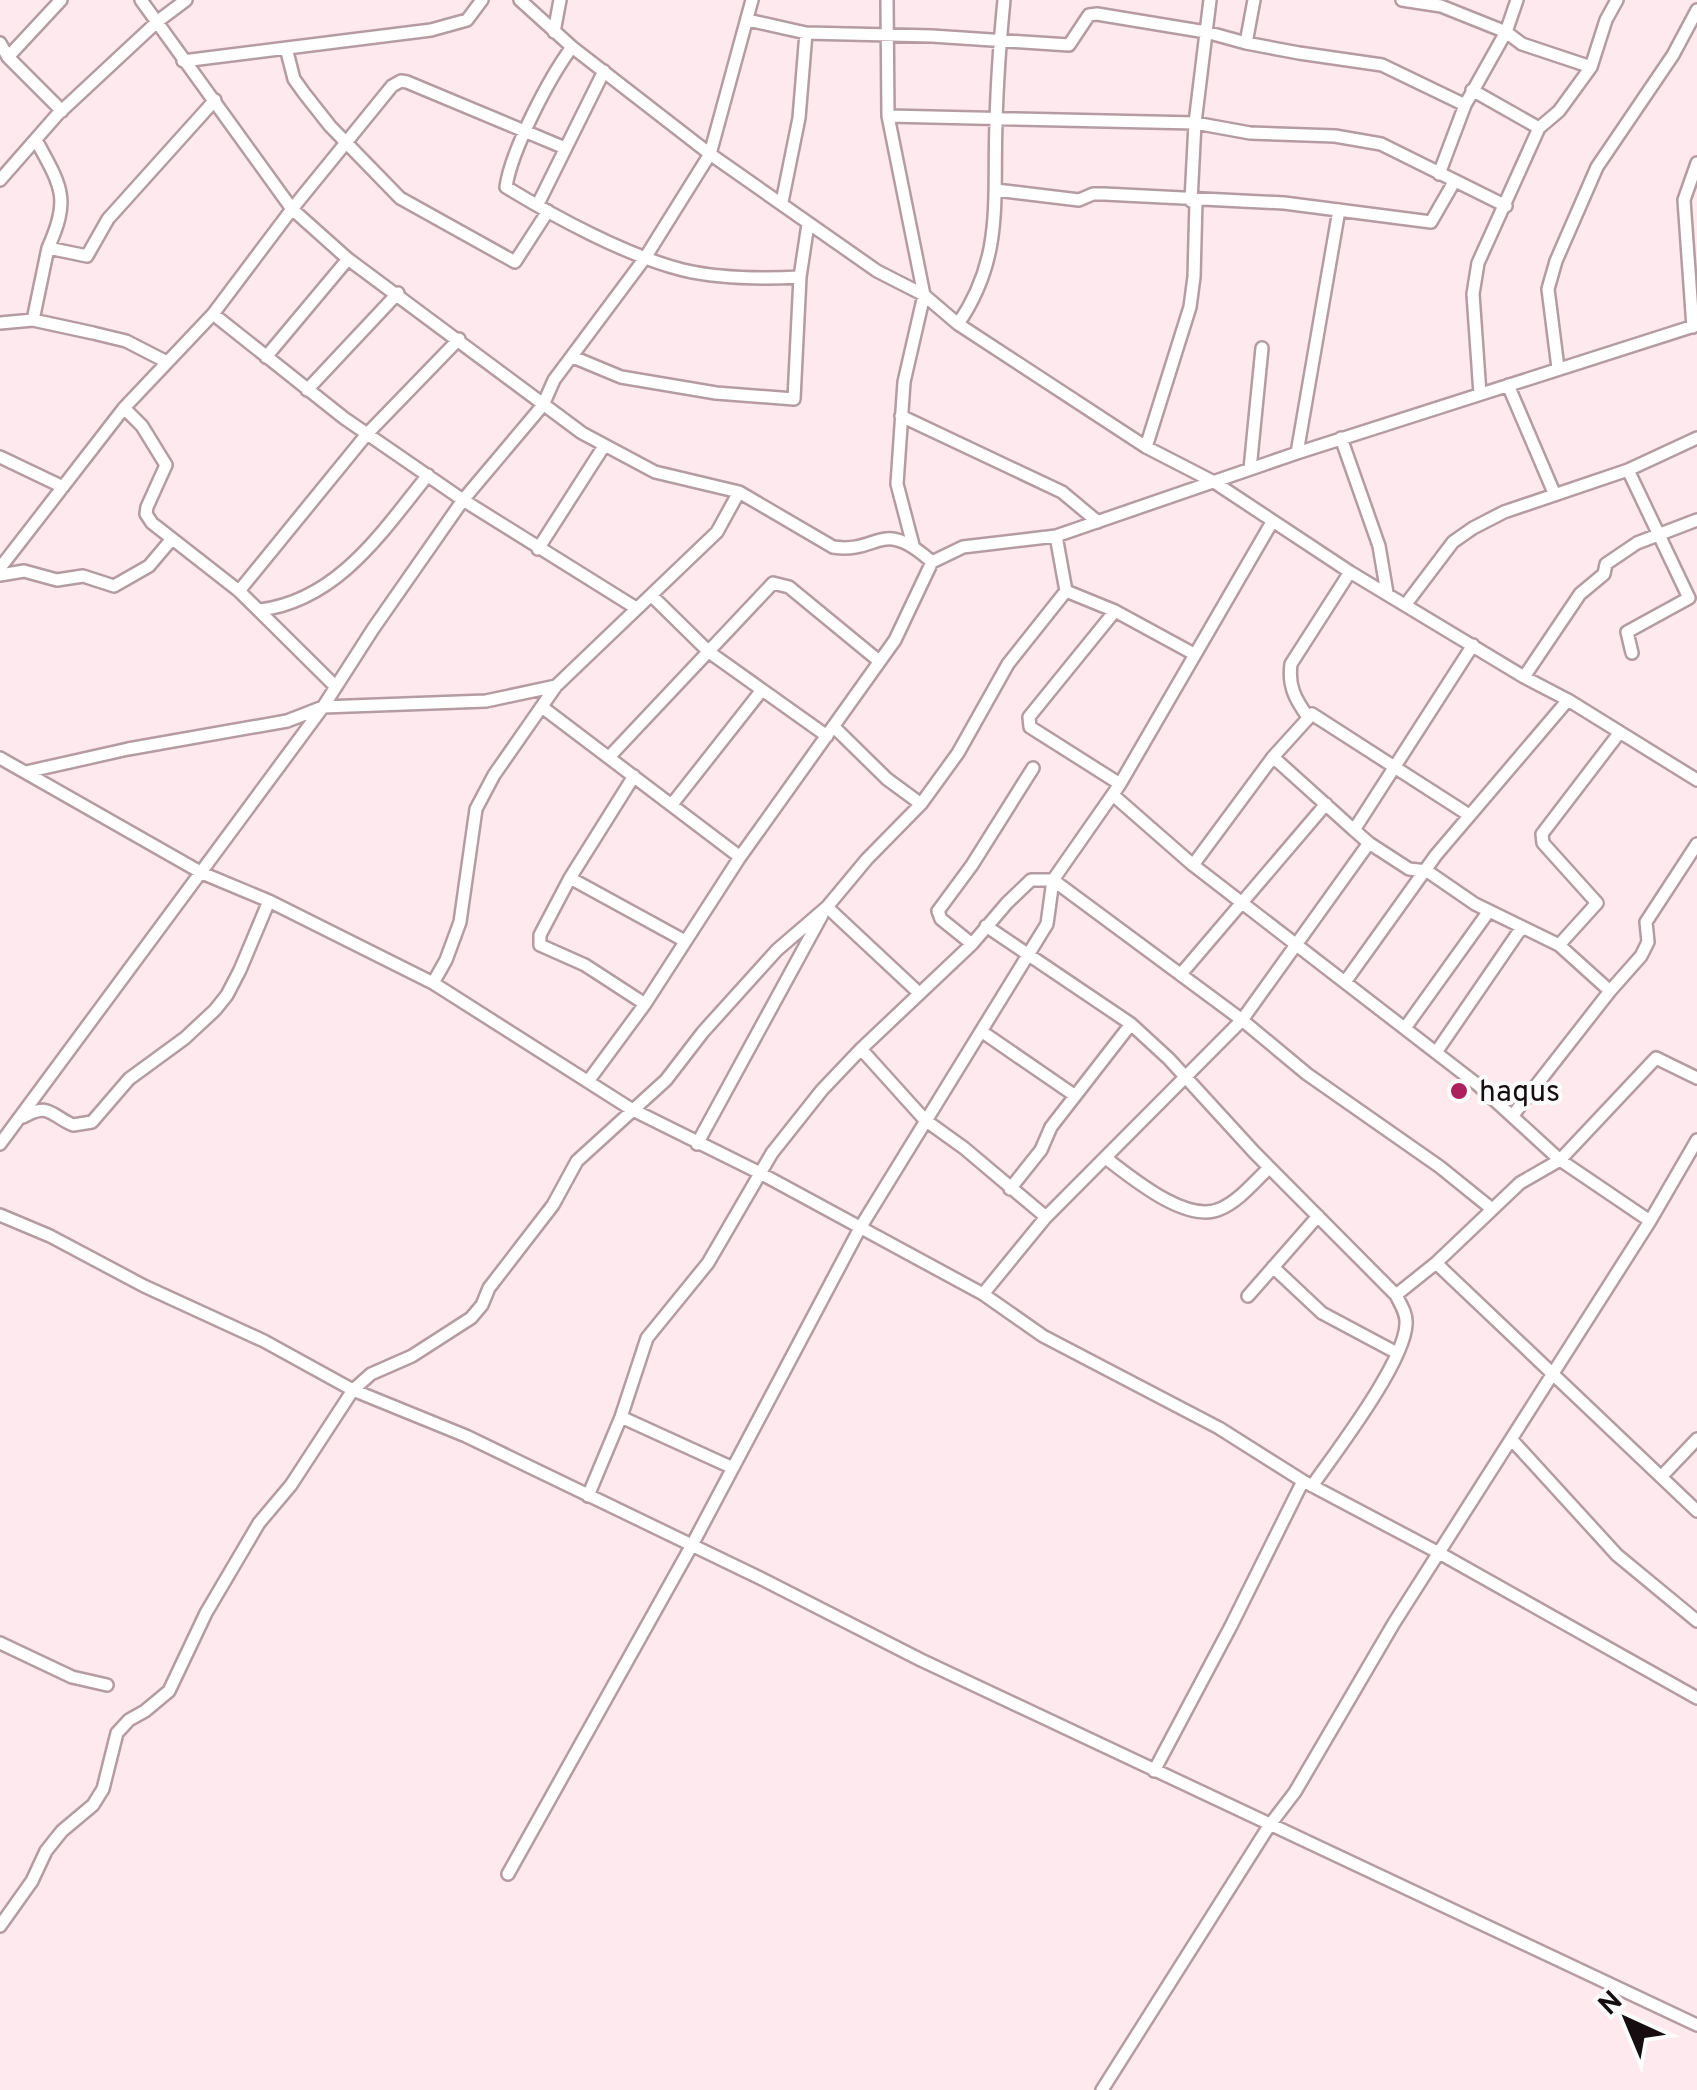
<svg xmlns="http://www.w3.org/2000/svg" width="1697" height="2090" viewBox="0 0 1697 2090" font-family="Overpass,sans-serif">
<rect width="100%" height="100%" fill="#fde9ee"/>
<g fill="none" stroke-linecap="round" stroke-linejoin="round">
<g stroke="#b49ca2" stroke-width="16">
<path id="street" d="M141,0L292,209L348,259L582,433L655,472L739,492L833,547C880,554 881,516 932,562
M520,0L572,47L710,154L877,271L924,295L958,324L1146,447L1214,482L1350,572L1524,677L1568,700L1697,780
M887,0L888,116L924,295L904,382L897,484L913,545
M1402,0L1441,6L1506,32L1522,44L1591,67
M748,20L806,33L932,36L1069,45L1089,15L1097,14L1206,32L1246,43L1299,53L1382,65L1465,105
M554,32L560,0
M0,43L8,57L62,111
M1246,43L1254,0
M572,47C549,78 511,151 506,187C555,217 627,256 683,270C721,279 761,279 800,277
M286,48L294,79L304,93L330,126L400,198L515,262L548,211
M8,57L61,0
M183,61L431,30L467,20L482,0
M1472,90L1539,128
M888,116L1195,123L1250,133L1335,136L1381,144L1506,206
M36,140C61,186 71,198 48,248L87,256L108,219L215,100
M1439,174L1465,105L1506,32L1517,0
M0,180L57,115L158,21L186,0
M996,190L1079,200L1093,194H1104L1284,203L1431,222L1454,182
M1191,201L1195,123L1210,0
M782,202L799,118L806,33
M538,204L604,71
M213,314L344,418L463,500L636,608
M33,320L48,248
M0,323L33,320L93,333L126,341L167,362
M958,324C1004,257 993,200 996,123C997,82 1000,41 1004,0
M1693,327L1684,200L1697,163
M266,357L348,259
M573,357L621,377L716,393L794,399L800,277L808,224
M1558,368L1548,289L1556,261L1597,167L1673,55L1697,10
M1508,385L1555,495
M307,390L398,293
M1480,394L1473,294L1478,263L1539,128L1559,111L1591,67L1606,20L1617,0
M124,408L142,426L166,465L147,507L146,514L152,523L239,591L336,687
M901,416L1062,492L1098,522
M1341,438L1379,546L1387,593
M1146,447L1190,307L1194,277L1196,201
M1297,453L1339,210
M0,457L63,487
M1250,469L1262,348
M1628,470L1689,598L1627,632L1632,653
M538,549L604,446
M0,568L124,408L213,314L292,209L392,86L401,81L407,82L565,148
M0,575L24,571L57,580L83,576L114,586L149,566L171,540
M239,591L367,434L459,339
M1066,591L1115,611
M651,595L709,652L827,736
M1406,604L1453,542L1473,528L1504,512L1628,470L1697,438
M260,610C338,600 382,532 428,475
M1524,677L1580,594L1604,574L1606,564L1637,543L1697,520
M542,707L740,857
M1308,717C1295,699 1288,686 1291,664L1350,572
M834,727L887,779L921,804
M610,756L773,583L789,587L879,661
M1273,757L1312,714L1469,815
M0,758L202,873L269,901L433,983L631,1109L760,1173L983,1294L1043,1336L1219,1428L1303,1481L1441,1554L1697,1698
M26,772L128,749L287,721L323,707L486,701L556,686L717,532L739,492
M1120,784L1030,727L1029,717L1115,611L1194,654
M1113,795L1193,865L1478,1085L1560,1160L1650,1221
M673,803L762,690
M1369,843L1409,869L1427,871L1475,904L1559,945L1610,991
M1193,865L1273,757L1354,830
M570,878L634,776
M827,907L919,993
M986,926L1131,1024L1169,1059L1254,1152L1396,1295C1401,1305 1407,1314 1406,1324C1405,1362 1335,1453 1312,1486
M972,944L941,919L938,911L972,865L1033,768
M1559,945L1597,903L1543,843L1542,834L1620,732
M1181,974L1326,804
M1345,982L1436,855L1568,700
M433,983L446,960L460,922L476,809L494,775L556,686
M645,1004L585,965L540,945V935L570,878L685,941
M1405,1028L1489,911
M981,1031L1074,1095
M861,1049L925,1120L964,1148L1046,1217
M1437,1051L1522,927
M589,1080L645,1004L740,857L895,640L932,562L963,547L1056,536L1297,453L1697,325
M1513,1115L1610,991L1641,956L1648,942L1646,922L1697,844
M23,1117C49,1102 50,1115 73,1125L92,1122L129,1079L185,1038L215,1010L227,995L240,970L269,901
M0,1144L323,707L373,629L463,500L543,405L554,380L645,258L710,154L752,0
M697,1144L822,915
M1107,1159C1132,1178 1187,1224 1220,1209C1239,1201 1254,1182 1269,1168
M1010,1189L1041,1150L1051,1127L1131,1024
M0,1215L50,1236L144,1286L264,1341L353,1390L466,1436L762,1579L921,1660L1697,2025
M1436,1263L1697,1511
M1273,1267L1322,1313L1397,1353
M983,1294L1046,1217L1242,1020L1369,843L1354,830L1473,645
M1396,1295L1436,1263L1520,1183L1560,1160L1656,1058L1697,1078
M1248,1296L1318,1216
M621,1417L733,1468
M1512,1440L1617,1555L1697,1621
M1661,1477L1697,1439
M588,1496L621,1417L647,1338L708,1263L772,1153L822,1090L861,1049L972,944L1007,903L1031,880H1053L1242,1020L1307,1074L1440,1167L1492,1209
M0,1643L72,1677L107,1685
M1154,1771L1231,1626L1303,1481
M508,1874L692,1545L860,1228L1047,924L1053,880L1120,784L1272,522
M0,1926L32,1881L46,1851L62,1831L93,1805L103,1789L117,1733L129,1720L145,1711L169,1691L206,1613L259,1523L291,1485L353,1390L371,1374L412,1356L471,1318L482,1305L489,1288L553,1205L577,1161L666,1080L703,1032L777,950L827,907L867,859L921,804L958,753L1008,664L1066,591L1056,536
M1102,2090L1269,1826L1295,1792L1394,1623L1650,1221L1697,1140"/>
</g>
<use href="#street" stroke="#fff" stroke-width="11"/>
</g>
<circle fill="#ac205d" stroke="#fcfcfc" stroke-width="4" cx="1459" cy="1091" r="10"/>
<g text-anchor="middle" stroke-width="8" stroke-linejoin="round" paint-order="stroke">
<g font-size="30" fill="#150d0f" stroke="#fcfcfc" text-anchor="start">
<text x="1479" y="1101">haqus</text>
</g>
</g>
<g transform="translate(1627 2020) rotate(316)" stroke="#fcfcfc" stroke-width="8" paint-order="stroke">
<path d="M0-8L18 38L0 25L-18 38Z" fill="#150d0f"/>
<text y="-15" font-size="28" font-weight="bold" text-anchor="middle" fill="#150d0f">N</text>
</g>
</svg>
